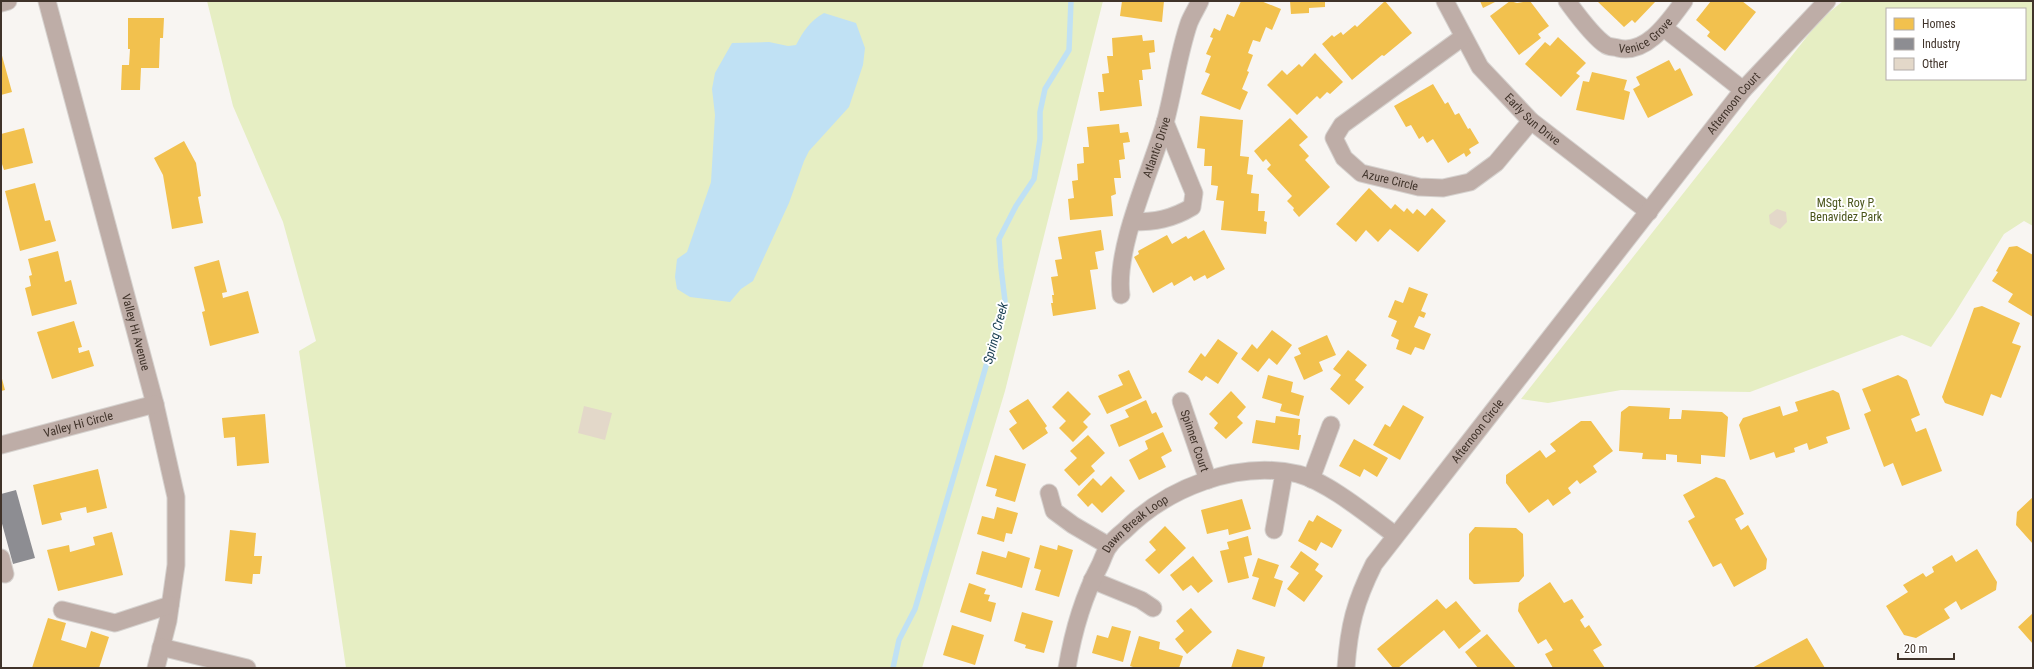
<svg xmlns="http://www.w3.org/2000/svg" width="2034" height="669" viewBox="0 0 2034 669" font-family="'Roboto Condensed',sans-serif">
<rect width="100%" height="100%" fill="#f8f5f2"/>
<path fill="#e6eec3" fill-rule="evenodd" d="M207,1H1103L1005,391L922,668H346L299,351L316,341L283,222L233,106Z
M1843,1H2033V226L2024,221L2004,234L1953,316L1931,347L1902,335L1750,392L1621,390L1548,403L1521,399L1820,20ZM1887,9H2025V79H1887Z"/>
<path fill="#c0e1f4" d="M824,13L856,23L865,48L863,65L849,107L809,151L804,161L789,203L753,281L741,289L730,302L690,297L677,289L675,277L677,259L687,252L711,182L715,115L712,89L715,73L732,43L769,42L788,46L796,45C804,30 810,21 824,13Z"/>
<path fill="#f2c14e" d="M1122,1H1164L1162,22L1120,16Z
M1241,1H1261L1281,9L1272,30L1266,27L1260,42L1253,40L1248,53L1253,55L1247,71L1249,72L1242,89L1248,92L1240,110L1201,94L1210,74L1205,72L1211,56L1206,54L1213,38L1210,37L1214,28L1220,31L1227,14L1234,17Z
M1290,1H1325V7L1309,8V13L1291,14Z
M1385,1L1412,33L1384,56L1382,55L1352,80L1322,44L1332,35L1334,37L1341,32L1343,35L1355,25L1357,27Z
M1480,1H1497L1483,8Z
M1510,1L1517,3L1530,1L1549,26L1538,34L1541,38L1519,55L1490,16Z
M1597,1H1656L1635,23L1632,20L1624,27Z
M1711,1H1742L1756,12L1725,51L1707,36L1710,32L1696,20Z
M128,18H164L163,38H160L159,68H141L140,90H121L122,65H129L130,49H128Z
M1142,35L1143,41L1154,40L1155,52L1149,53L1151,69L1142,70L1143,80H1139L1142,106L1100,111L1098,92H1104L1102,74L1109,73L1107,56H1113L1112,38Z
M1558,37L1586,63L1576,73L1580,76L1561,97L1525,64L1545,42L1550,46Z
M1,52L12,92L1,95Z
M1315,53L1343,82L1330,94L1327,92L1320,99L1317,96L1297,115L1267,85L1282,70L1287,75L1299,64L1302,67Z
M1669,60L1675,71L1680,68L1693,95L1648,118L1633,89L1640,85L1636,77Z
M1592,72L1627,80L1624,90L1630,92L1624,120L1576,110L1583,81L1589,82Z
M1433,84L1445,104L1448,102L1455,115L1459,113L1468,129L1470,128L1479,143L1469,149L1471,153L1466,157L1464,153L1448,163L1433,139L1427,143L1423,136L1419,139L1411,125L1406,127L1394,106Z
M1200,116L1243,120L1240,156L1249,157L1247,174L1253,175L1251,193L1259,194L1258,211H1265L1264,221L1267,222L1266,234L1221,230L1224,201L1216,200L1218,186L1211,185L1212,166H1204L1205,149L1197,148Z
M1290,118L1308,137L1299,145L1309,156L1305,160L1330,187L1299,217L1293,210L1294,208L1287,201L1292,196L1267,169L1271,165L1266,159L1263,162L1254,151Z
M1119,124L1120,133L1128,132L1130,142L1123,143L1125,159L1119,160L1121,178H1114L1116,194L1111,196L1113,216L1070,220L1068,199L1074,198L1072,181L1078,180L1077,164L1084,163L1083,147H1089L1087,127Z
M24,128L33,163L4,170L1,161V134Z
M184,141L196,163L201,196L198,197L203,223L172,229L163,175L154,158Z
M35,183L45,221L50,220L56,241L20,251L5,191Z
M1369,188L1391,209L1395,204L1404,212L1407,208L1413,214L1417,209L1425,216L1432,208L1446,221L1418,252L1390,229L1378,242L1366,230L1356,242L1336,224Z
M1101,230L1104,250L1095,252L1098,269L1090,270L1096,309L1053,316L1051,303H1053L1052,295H1054L1051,277L1058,276L1055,260L1062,259L1058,237Z
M1204,230L1225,269L1207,279L1205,275L1194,281L1191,276L1174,286L1172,282L1153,293L1134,257L1139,254L1138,251L1167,235L1172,244L1186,236L1188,239Z
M2017,246L2033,255V317L2008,302L2013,294L1992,281L1998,272L1996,271L2009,247Z
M58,251L65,282L71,280L77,304L32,316L25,288L31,286L29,276L32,275L28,259Z
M219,260L227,292L222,293L223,298L248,291L259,333L210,346L202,312L205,311L194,267Z
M1409,287L1428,294L1421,311L1426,313L1424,318L1419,316L1414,327L1431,334L1424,350L1415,347L1411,355L1396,349L1399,340L1391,336L1397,321L1388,317L1395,300L1403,303Z
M1982,306L2020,323L2012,343L2021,346L2001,398L1991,394L1983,416L1945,403L1942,397L1974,308Z
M74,321L82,347L78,348L79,353L89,350L94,366L52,379L37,332Z
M1272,330L1292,345L1277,365L1269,358L1258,372L1241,359L1252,344L1257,349Z
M1327,335L1336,355L1319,362L1323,371L1304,380L1294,357L1301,354L1298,348Z
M1218,339L1238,353L1218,384L1206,376L1202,381L1188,372L1201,353L1205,357Z
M1348,350L1367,365L1355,380L1364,387L1349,405L1330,389L1341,375L1333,369Z
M1129,370L1142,398L1107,414L1098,396L1123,385L1118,375Z
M1,375L5,390L1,391Z
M1268,375L1293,382L1291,392L1304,396L1299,416L1280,411L1282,404L1262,398Z
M1898,375L1907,380L1920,415L1911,419L1916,432L1926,428L1942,471L1902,486L1893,463L1884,467L1864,414L1871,411L1862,389Z
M1833,390L1839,393L1850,429L1826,437L1828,443L1809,450L1807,443L1794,448L1795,452L1776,458L1774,452L1750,460L1739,425L1743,418L1780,406L1783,416L1798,411L1795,402Z
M1068,391L1091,414L1083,422L1088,427L1073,442L1059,428L1066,421L1052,407Z
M1231,391L1246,407L1237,417L1243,423L1226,439L1214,428L1218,423L1209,414Z
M1028,399L1047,426L1045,428L1048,433L1023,450L1009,429L1017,423L1009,411Z
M1146,400L1152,414L1156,412L1163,427L1119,447L1110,425L1129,417L1125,410Z
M1403,405L1424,417L1400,460L1373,445L1385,424L1390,427Z
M1629,406L1670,408L1669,419H1681L1682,410L1722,412L1728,417L1725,457L1701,455V464L1677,462V455L1666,454V460L1642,459L1643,453L1619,451L1621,412Z
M265,414L269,463L237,466L235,437L224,438L222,418Z
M1276,416L1300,419L1298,435H1301L1299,450L1252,443L1256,420L1275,423Z
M1581,421H1591L1613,451L1593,466L1597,472L1580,484L1577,480L1568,488L1571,493L1553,506L1548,499L1529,513L1506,483V475L1540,450L1546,458L1556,451L1550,444Z
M1163,432L1172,451L1161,457L1166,467L1139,480L1129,460L1148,449L1145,441Z
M1088,435L1105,453L1091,466L1095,471L1079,486L1064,470L1077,458L1070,451Z
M1354,439L1388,458L1377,477L1364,469L1360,477L1339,466Z
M995,455L1026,464L1015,502L995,496L997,489L986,486Z
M98,469L107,508L87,513L86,507L60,513L62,520L42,525L33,485Z
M1111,476L1125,491L1102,513L1092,503L1088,507L1077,495L1093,478L1101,486Z
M1716,477L1725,480L1744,514L1735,519L1741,530L1748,525L1767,559L1766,569L1734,587L1721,563L1713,567L1688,521L1695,517L1683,495Z
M2033,497V544L2016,525L2017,512Z
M1242,499L1251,529L1229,535L1228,529L1207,534L1201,510Z
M997,507L1018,513L1012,534L1006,533L1004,542L977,534L982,516L994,519Z
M1317,515L1342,530L1332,548L1321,542L1316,551L1298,541L1309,520L1313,522Z
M1165,526L1186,548L1159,574L1145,560L1156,550L1149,542Z
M1475,527L1516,528L1523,534L1524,576L1519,582L1474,584L1469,579V534Z
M230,530L256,533L254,556H262L260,574H253L252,584L225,581Z
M112,532L123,575L58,591L47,550L69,545L70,552L95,545L93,537Z
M1248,536L1252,555L1244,557L1249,578L1228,583L1220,551L1229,549L1227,542Z
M1040,545L1057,550L1058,545L1073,550L1059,597L1035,590L1041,570L1034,568Z
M1977,549L1997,582L1996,590L1961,610L1956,601L1944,609L1950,618L1916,638L1904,635L1886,606L1908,592L1903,585L1923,573L1926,577L1934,572L1932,567L1952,555L1956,562Z
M982,551L1006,558L1008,551L1030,558L1022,588L976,574Z
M1301,551L1319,564L1315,570L1323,576L1304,602L1287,589L1299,573L1290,567Z
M1193,556L1213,581L1198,593L1191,585L1183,591L1170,575Z
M1258,558L1279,565L1274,578L1283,581L1275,607L1252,599L1259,578L1252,576Z
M1550,582L1564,603L1572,599L1584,617L1580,620L1585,628L1589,625L1602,645L1593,650L1605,668H1553L1545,654L1553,650L1546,639L1538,644L1518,611L1519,603Z
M969,583L986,589L984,594L990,595L988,601L996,603L991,622L960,612Z
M1437,599L1446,609L1456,601L1481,631L1459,649L1444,630L1398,668H1393L1377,649Z
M1191,608L1212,632L1187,654L1175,639L1184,631L1176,621Z
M1022,612L1053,621L1044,653L1025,648L1026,645L1014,641Z
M2033,613V644L2018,627Z
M48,618L66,623L61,640L86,648L91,631L109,637L99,668H32Z
M952,625L984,635L975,665L943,655Z
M1112,626L1131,631L1123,662L1092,653L1097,635L1108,638Z
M1487,634L1516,668H1478L1465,652Z
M1139,636L1160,642L1159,649L1183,656L1179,668H1136L1130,666Z
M1807,638L1825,668H1752Z
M1237,649L1265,657L1262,668H1231Z"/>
<path fill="#8d8d92" d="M16,490L35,558L13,564L1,520V494Z"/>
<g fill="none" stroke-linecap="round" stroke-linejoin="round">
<path stroke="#c0e1f4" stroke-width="5.5" d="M893,668L899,640L915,609L1005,301L1001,268L999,239L1016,206L1034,179L1040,139V112L1045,89L1069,50L1071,1"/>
</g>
<path fill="#e3d8c9" d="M1777,209L1786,212L1787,222L1780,229L1770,224L1769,215Z
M584,406L612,413L605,440L578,433Z"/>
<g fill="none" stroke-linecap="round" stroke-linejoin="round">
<g stroke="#d6d2cf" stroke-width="19">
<g id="minor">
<path id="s1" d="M47,1L155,404L176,497V565L168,621L156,668"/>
<path id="s2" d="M1445,1L1480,67L1531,121L1649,212"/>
<path id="s3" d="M1567,1C1576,13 1593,37 1606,45C1609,47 1614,47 1618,48C1647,55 1669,21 1684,1"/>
<path d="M1,3L8,1"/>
<path d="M1664,28L1743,90"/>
<path id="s4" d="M1463,37L1342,125L1334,138L1344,158L1361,173L1419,187L1443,188L1470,182L1496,163L1531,121"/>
<path d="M1132,222C1155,222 1172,219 1192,207L1194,193L1165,122"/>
<path id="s5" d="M1121,295C1115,247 1151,171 1165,123C1174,90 1178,55 1189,23C1192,15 1197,8 1200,1"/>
<path id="s6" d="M1181,401L1208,480"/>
<path id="s7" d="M1,445L155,404"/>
<path d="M1311,479L1331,425"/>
<path d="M1049,493L1054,511L1073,525L1109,546"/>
<path d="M1274,530L1284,473"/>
<path d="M1,558L5,574"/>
<path d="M1092,580L1141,600L1153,608"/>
<path d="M62,610L115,623L170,605"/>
<path d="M161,647L247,668"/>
<path id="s8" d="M1067,668C1073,632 1083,597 1100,565C1103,559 1105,551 1109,546C1113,540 1119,535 1124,531C1167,488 1237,460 1298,474C1328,482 1369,516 1395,535"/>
<path id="s9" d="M1346,668C1349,626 1355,602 1374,564L1743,90L1827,1"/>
</g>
</g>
<use href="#minor" stroke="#beada7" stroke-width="17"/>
</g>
<g text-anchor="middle" stroke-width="4" stroke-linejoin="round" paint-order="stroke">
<g font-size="12" fill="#40332a" stroke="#fff">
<text dy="4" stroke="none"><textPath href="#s3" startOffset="103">Venice Grove</textPath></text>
<text dy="4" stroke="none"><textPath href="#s9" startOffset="693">Afternoon Court</textPath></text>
<text dy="4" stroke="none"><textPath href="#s2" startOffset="149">Early Sun Drive</textPath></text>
<text dy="4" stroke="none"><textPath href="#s5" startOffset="153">Atlantic Drive</textPath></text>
<text dy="4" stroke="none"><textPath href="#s4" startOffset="240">Azure Circle</textPath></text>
<text dy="4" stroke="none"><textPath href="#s1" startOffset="343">Valley Hi Avenue</textPath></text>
<text dy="4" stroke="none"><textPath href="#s7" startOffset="80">Valley Hi Circle</textPath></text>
<text dy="4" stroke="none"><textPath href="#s9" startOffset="277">Afternoon Circle</textPath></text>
<text dy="4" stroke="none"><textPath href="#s6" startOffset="42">Spinner Court</textPath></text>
<text dy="4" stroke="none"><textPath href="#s8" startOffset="164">Dawn Break Loop</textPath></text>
</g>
<g font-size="12" fill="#4a551b" stroke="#fff">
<text x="1846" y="207">MSgt. Roy P.<tspan x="1846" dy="14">Benavidez Park</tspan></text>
</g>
<g font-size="13" font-style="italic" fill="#163c50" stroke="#fff">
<text transform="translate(995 333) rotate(-75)" y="5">Spring Creek</text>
</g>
</g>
<rect width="2034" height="669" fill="none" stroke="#40332a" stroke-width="4"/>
<rect x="1886" y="8" width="140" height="72" fill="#ffffff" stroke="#b3adaa"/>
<rect x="1894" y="18" width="20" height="12" fill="#f2c14e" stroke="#b3adaa"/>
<text x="1922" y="28" font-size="12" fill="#40332a">Homes</text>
<rect x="1894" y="38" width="20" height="12" fill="#8d8d92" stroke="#b3adaa"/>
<text x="1922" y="48" font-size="12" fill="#40332a">Industry</text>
<rect x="1894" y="58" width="20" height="12" fill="#e3d8c9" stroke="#b3adaa"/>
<text x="1922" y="68" font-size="12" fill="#40332a">Other</text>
<path d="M1898 653v6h56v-6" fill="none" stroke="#40332a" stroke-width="2"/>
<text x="1904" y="653" font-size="12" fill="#40332a" stroke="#ffffff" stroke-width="3" paint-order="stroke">20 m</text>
</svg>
